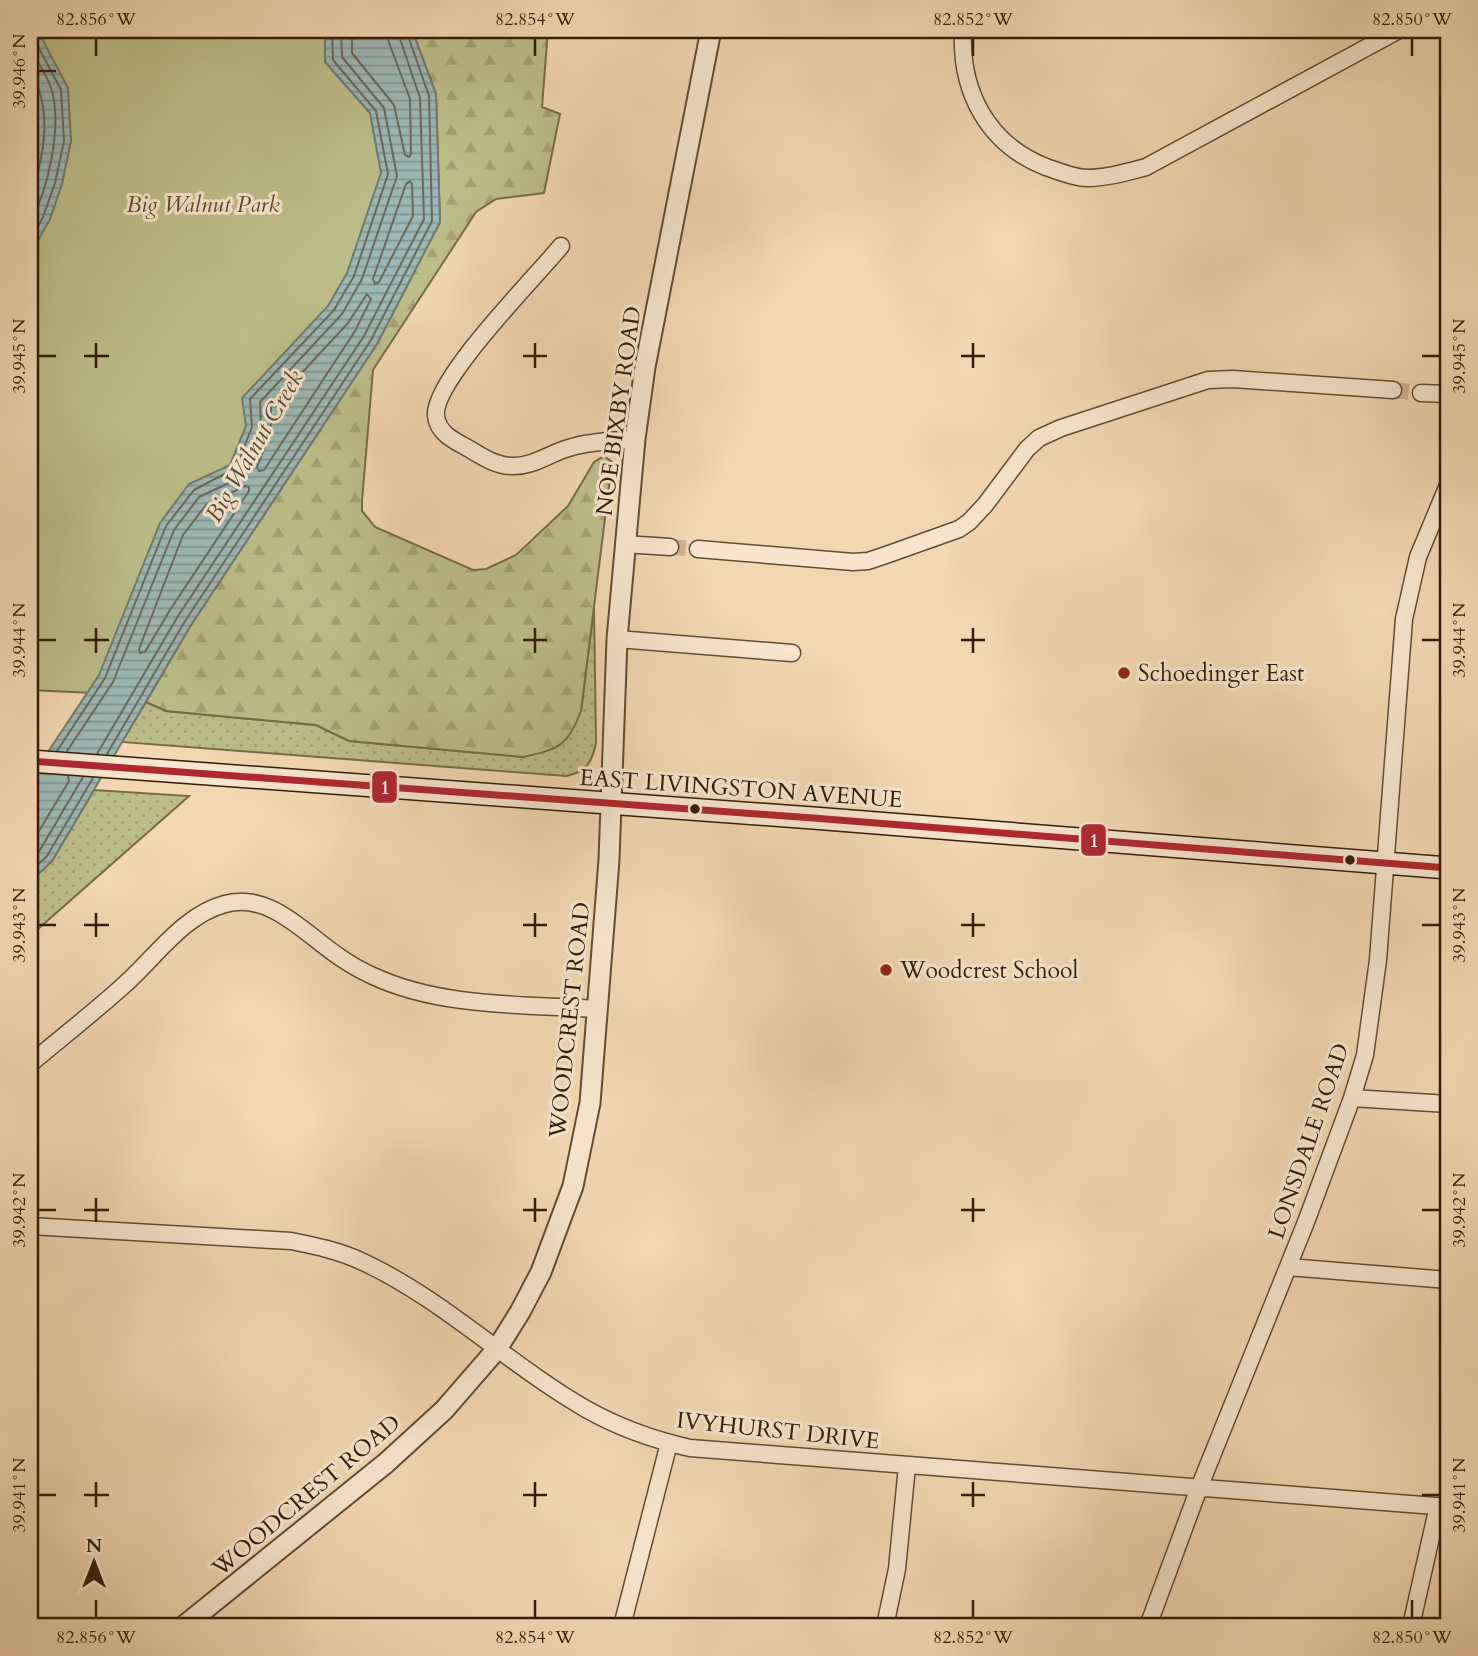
<svg xmlns="http://www.w3.org/2000/svg" width="1478" height="1656" viewBox="0 0 1478 1656" font-family="Cardo,serif">
<defs>
<pattern id="grass-dots" width="8" height="8" patternUnits="userSpaceOnUse" patternTransform="scale(1.75)"><rect width="8" height="8" fill="#bdbd8a"/><path d="M2 2h.1M6 6h.1" fill="none" stroke="#a3a276" stroke-width="1.8" stroke-linecap="round"/></pattern>
<pattern id="forest-firs" width="22" height="20" patternUnits="userSpaceOnUse" patternTransform="scale(1.75)"><rect width="22" height="20" fill="#bdbd8a"/><path d="M5 1l3.5 6h-7zM16 11l3.5 6h-7z" fill="#a3a276"/></pattern>
<pattern id="water-rules" width="6" height="5" patternUnits="userSpaceOnUse" patternTransform="scale(1.75)"><rect width="6" height="5" fill="#9db8b5"/><path d="M0 2.5h6" fill="none" stroke="#819591"/></pattern>
</defs>
<rect width="100%" height="100%" fill="#f2d7b2"/>
<filter id="stains"><feTurbulence type="fractalNoise" baseFrequency=".00286" numOctaves="4"/><feColorMatrix values="0 0 0 0 .2 0 0 0 0 .09 0 0 0 0 .02 0 0 0 .5 -.17"/></filter>
<radialGradient id="worn" r=".72"><stop offset=".6" stop-color="#630" stop-opacity="0"/><stop offset="1" stop-color="#630" stop-opacity=".3"/></radialGradient>
<path fill="url(#grass-dots)" stroke="#786c48" stroke-width="2" d="M594,608L596,743C592,763 586,772 566,776L122,742L146,702L166,711L316,725L349,741L523,757L581,711Z
M94,790L189,796L30,936V882L52,861Z"/>
<path fill="url(#forest-firs)" stroke="#786c48" stroke-width="2" d="M412,30H548L542,107L560,114L544,193L496,199L476,212L373,370L362,501V511L375,527L473,570L486,569L516,555L568,506L594,462L604,456L612,462L581,711C567,746 560,749 523,757L349,741L316,725L166,711L146,702L191,625L377,344L440,222L436,94Z"/>
<path fill="#bdbd8a" stroke="#786c48" stroke-width="2" d="M30,30H371L396,238L114,694L30,690Z"/>
<path fill="url(#water-rules)" stroke="#737a6f" stroke-width="2" d="M30,30L39,33L68,88L71,141L62,184L50,219L30,255Z
M325,30H412L436,94L440,222L377,344L191,625L52,861L30,882V779L99,675L160,523L189,484L230,465L246,426L242,398L328,306L347,273L381,173L370,113L325,62Z"/>
<g fill="none" stroke-linecap="round" stroke-linejoin="round">
<path stroke="#686a5e" stroke-width="2" d="M352,30V53L394,105L405,155L409,157L411,154L410,99L388,40L387,30
M30,48C37,62 48,76 52,91C62,128 48,190 30,223
M30,69C53,110 45,155 30,197
M410,181L412,184L413,216L379,282L375,284L373,279L406,184Z
M30,241L43,217L55,183L64,141L61,90L32,35V30
M367,294L371,299L355,331L264,470L259,471L257,467L271,432V406L348,323Z
M245,486L249,487V491L170,610L145,652L140,653L139,649L183,535L206,505Z
M57,751L105,678L166,526L194,490L236,468L252,427L250,399L334,310L354,276L388,174L376,111L333,60L332,30
M67,751L113,682L174,530L199,497L237,479L244,472L261,429L260,402L342,314L362,279L397,176L384,108L342,57L341,30
M97,754L178,616L364,336L424,219L420,98L397,30
M107,754L185,621L371,340L432,221L429,96L406,30
M30,846L69,781L68,776
M30,860L40,850L83,777
M30,872L47,856L93,778"/>
<path stroke="#ccb290" stroke-width="16" stroke-dasharray="16 8" stroke-linecap="butt" d="M1393,390L1421,393
M670,547L698,549"/>
<g stroke="#644b32" stroke-width="19">
<path id="minor" d="M963,30C960,91 987,144 1046,167C1058,171 1074,178 1087,178C1107,178 1127,172 1146,167L1399,30
M561,246C536,277 432,381 436,416C438,432 451,439 464,446C479,454 494,466 512,466C534,467 551,452 572,447C592,441 615,441 635,439
M1421,393L1448,394
M624,544L670,547
M698,549L853,562L868,561L886,555L959,529L969,522L985,505L1027,449L1039,438L1061,428L1208,380L1233,379L1393,390
M617,639L792,653
M30,1064C61,1038 93,1013 123,986C155,958 183,915 225,904C270,891 307,936 341,958C351,965 362,971 373,976C442,1008 524,1004 597,1009
M1352,1098L1448,1104
M30,1226L291,1241C316,1246 340,1251 363,1262C441,1298 511,1366 586,1409C618,1427 654,1440 690,1448L1448,1507
M1288,1267L1448,1280
M622,1626L669,1443
M885,1626L897,1569L907,1466
M1148,1626L1199,1488L1306,1222L1352,1098L1365,1055L1378,960L1404,619L1418,557L1448,485
M1411,1626L1438,1506"/>
</g>
<g stroke="#644b32" stroke-width="23">
<path id="tertiary" d="M184,1626L386,1463L444,1410L497,1349L520,1312L541,1272L573,1186L590,1103L609,860L617,639L635,439L645,367L711,30"/>
</g>
<g stroke="#341c07" stroke-width="24">
<path id="secondary" d="M30,761L813,818L1448,868"/>
</g>
<use href="#minor" stroke="#f7e5cd" stroke-width="16"/>
<use href="#tertiary" stroke="#f7e5cd" stroke-width="19"/>
<use href="#secondary" stroke="#f7e5cd" stroke-width="21"/>
<g stroke="#f7e5cd" stroke-width="12">
<path id="bus-1" d="M30,761L813,818L1448,868"/>
</g>
<use href="#bus-1" stroke="#af272f" stroke-width="7"/>
</g>
<path fill="none" stroke="#341c07" stroke-width="2.5" d="M96,38V56M535,38V56M973,38V56M1412,38V56M38,71H56M96,343V368M535,343V368M973,343V368M38,356H56M84,356H109M523,356H547M961,356H985M1422,356H1440M96,628V653M535,628V653M973,628V653M38,640H56M84,640H109M523,640H547M961,640H985M1422,640H1440M96,913V937M535,913V937M973,913V937M38,925H56M84,925H109M523,925H547M961,925H985M1422,925H1440M96,1198V1222M535,1198V1222M973,1198V1222M38,1210H56M84,1210H109M523,1210H547M961,1210H985M1422,1210H1440M96,1482V1507M535,1482V1507M973,1482V1507M38,1495H56M84,1495H109M523,1495H547M961,1495H985M1422,1495H1440M96,1600V1618M535,1600V1618M973,1600V1618M1412,1600V1618"/>
<g fill="#8f2418" stroke="#f7e5cd" stroke-width="2.5">
<circle cx="1124" cy="673" r="7"/>
<circle cx="886" cy="970" r="7"/>
</g>
<g fill="#341c07" stroke="#f7e5cd" stroke-width="2.5">
<circle cx="695" cy="809" r="6"/>
<circle cx="1350" cy="860" r="6"/>
</g>
<g text-anchor="middle" stroke-width="6" stroke-linejoin="round" paint-order="stroke">
<g font-size="23" font-style="italic" fill="#5d4c2e" stroke="#f7e5cd">
<text x="203" y="212">Big Walnut Park</text>
</g>
<g font-size="23" fill="#341c07" stroke="#f7e5cd">
<text transform="translate(618 411) rotate(-82)" y="8">NOE BIXBY ROAD</text>
<text transform="translate(741 788) rotate(4)" y="8">EAST LIVINGSTON AVENUE</text>
<text transform="translate(569 1020) rotate(-84)" y="8">WOODCREST ROAD</text>
<text transform="translate(1308 1141) rotate(-71)" y="8">LONSDALE ROAD</text>
<text transform="translate(778 1430) rotate(6)" y="8">IVYHURST DRIVE</text>
<text transform="translate(306 1495) rotate(-40)" y="8">WOODCREST ROAD</text>
</g>
<g font-size="23" fill="#341c07" stroke="#f7e5cd" text-anchor="start">
<text x="1138" y="681">Schoedinger East</text>
<text x="900" y="978">Woodcrest School</text>
</g>
<g font-size="24" font-style="italic" fill="#544b3b" stroke="#f7e5cd">
<text transform="translate(254 446) rotate(-60)" y="8">Big Walnut Creek</text>
</g>
</g>
<g stroke="#f7e5cd" stroke-width="2.5">
<rect x="371" y="770" width="27" height="34" rx="7" fill="#af272f"/>
<rect x="1080" y="823" width="27" height="34" rx="7" fill="#af272f"/>
</g>
<g font-size="19" text-anchor="middle" font-weight="bold" fill="#fff">
<text x="385" y="794">1</text>
<text x="1094" y="847">1</text>
</g>
<rect width="1478" height="1656" fill="none" stroke="#f2d7b2" stroke-width="77"/>
<g transform="translate(94 1562)" stroke="#f7e5cd" stroke-width="5" paint-order="stroke">
<path d="M0-5L12 26L0 18L-12 26Z" fill="#341c07"/>
<text y="-10" font-size="19" font-weight="bold" text-anchor="middle" fill="#341c07">N</text>
</g>
<rect x="38" y="38" width="1402" height="1580" fill="none" stroke="#341c07" stroke-width="2.5"/>
<g font-size="18" text-anchor="middle" fill="#341c07">
<text x="96" y="25">82.856°W</text>
<text x="535" y="25">82.854°W</text>
<text x="973" y="25">82.852°W</text>
<text x="1412" y="25">82.850°W</text>
<text transform="translate(19 71) rotate(-90)" y="6">39.946°N</text>
<text transform="translate(19 356) rotate(-90)" y="6">39.945°N</text>
<text transform="translate(1459 356) rotate(-90)" y="6">39.945°N</text>
<text transform="translate(19 640) rotate(-90)" y="6">39.944°N</text>
<text transform="translate(1459 640) rotate(-90)" y="6">39.944°N</text>
<text transform="translate(19 925) rotate(-90)" y="6">39.943°N</text>
<text transform="translate(1459 925) rotate(-90)" y="6">39.943°N</text>
<text transform="translate(19 1210) rotate(-90)" y="6">39.942°N</text>
<text transform="translate(1459 1210) rotate(-90)" y="6">39.942°N</text>
<text transform="translate(19 1495) rotate(-90)" y="6">39.941°N</text>
<text transform="translate(1459 1495) rotate(-90)" y="6">39.941°N</text>
<text x="96" y="1643">82.856°W</text>
<text x="535" y="1643">82.854°W</text>
<text x="973" y="1643">82.852°W</text>
<text x="1412" y="1643">82.850°W</text>
</g>
<rect width="100%" height="100%" filter="url(#stains)"/>
<rect width="100%" height="100%" fill="url(#worn)"/>
</svg>
